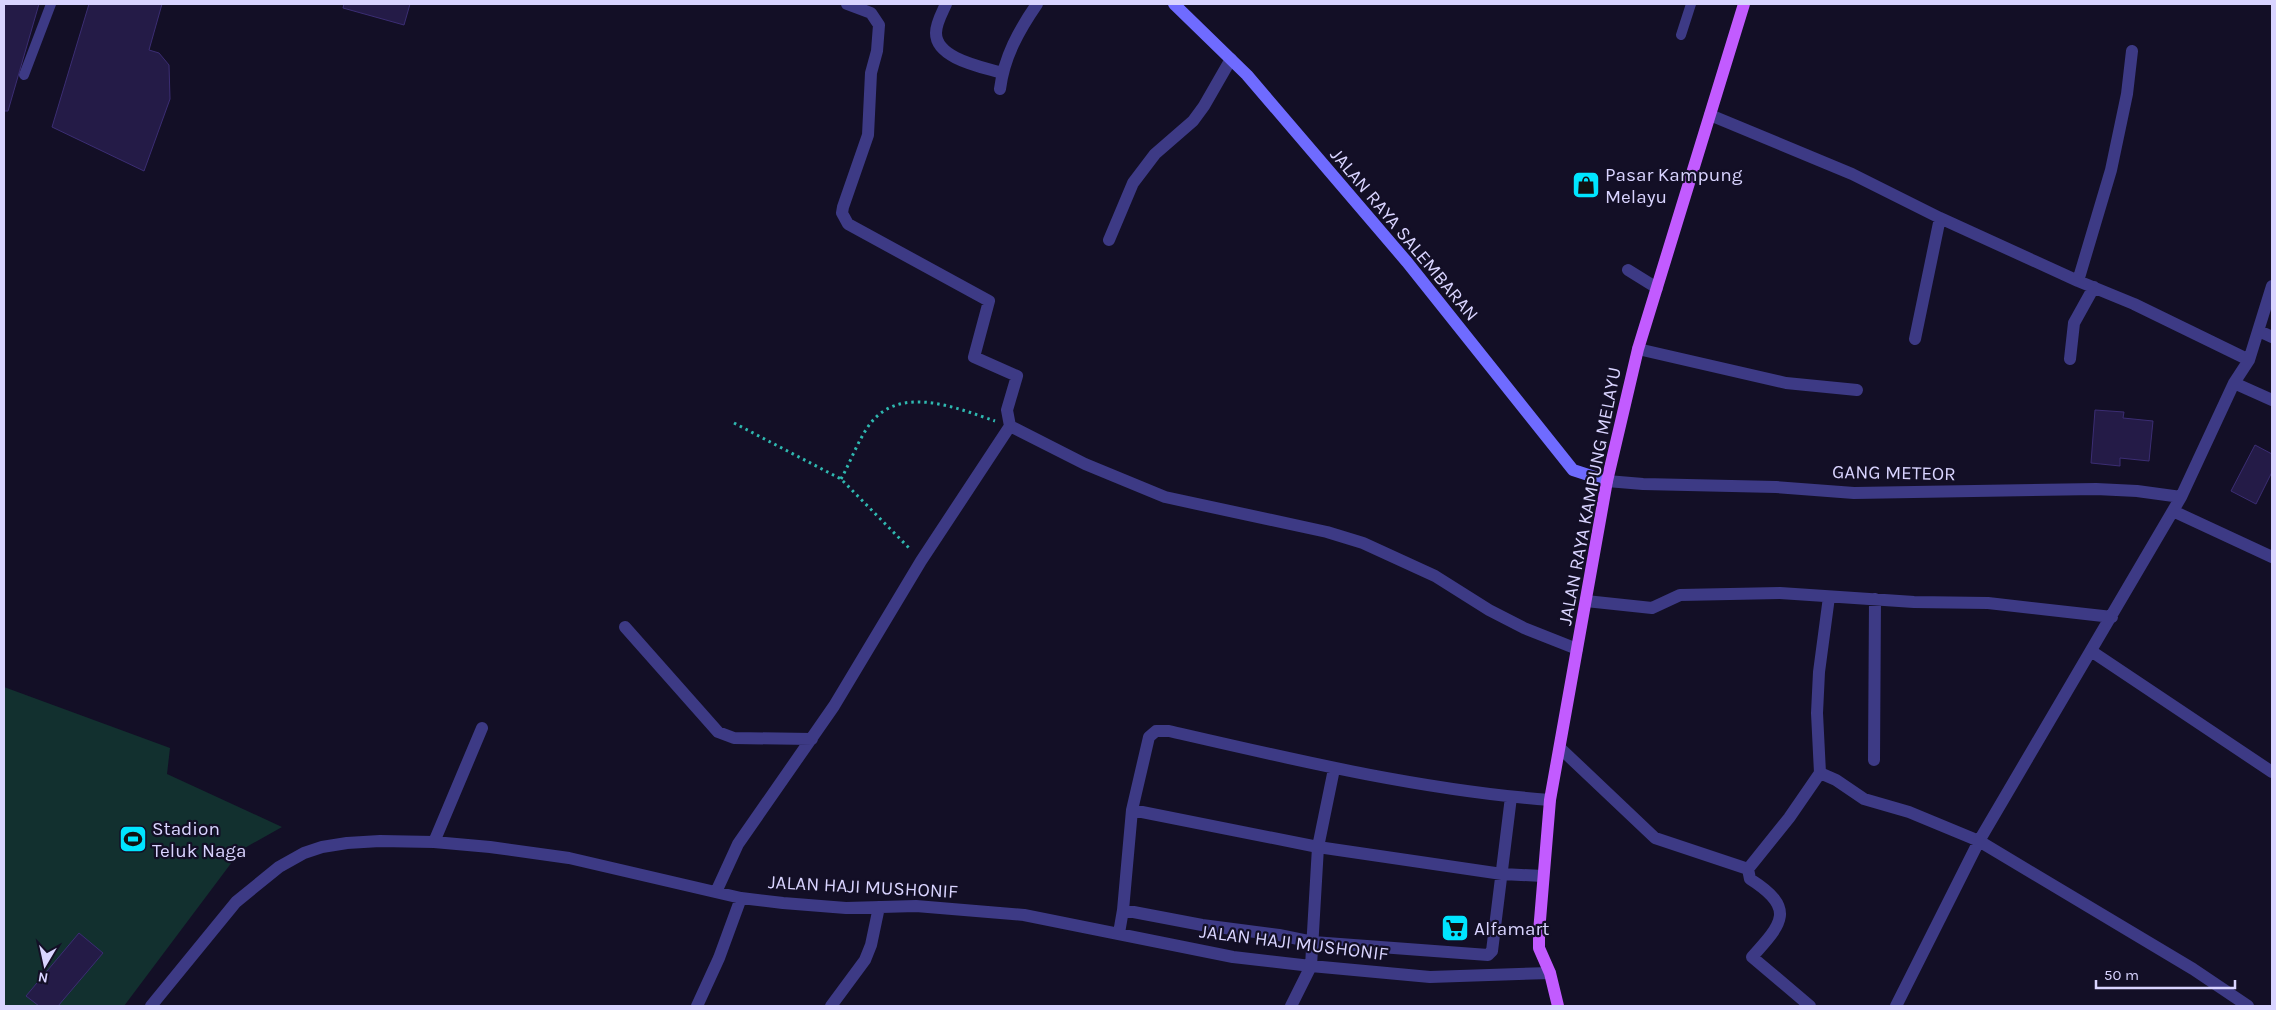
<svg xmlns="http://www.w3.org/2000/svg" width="2276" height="1010" viewBox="0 0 2276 1010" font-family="Karla,sans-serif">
<rect width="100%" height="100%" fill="#130f26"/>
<path fill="#12302f" d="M4,687L170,748L167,774L282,827L241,850L124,1006H4Z"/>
<path fill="#241b47" stroke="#3b2d73" d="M4,4H39L8,111H4Z
M89,4H162L149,50L159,53L169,65L170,99L144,171L52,127Z
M344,4H410L404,25L343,8Z
M2095,410L2124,412L2123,418L2153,421L2149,461L2120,458V466L2091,463Z
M2255,445L2272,454V472L2256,504L2231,491Z
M79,933L103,953L58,1006H39L26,996Z"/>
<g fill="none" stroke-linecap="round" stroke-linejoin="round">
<path stroke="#2fb8b0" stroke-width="3" stroke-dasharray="2.5 4" stroke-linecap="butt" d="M734,423L841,479L911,550
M841,479C851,461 858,440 870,424C900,384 957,408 995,421"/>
<path stroke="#3d3a85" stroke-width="10" d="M1681,35L1691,4
M24,75L51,4"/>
<path stroke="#3d3a85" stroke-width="12" d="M946,4C942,13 936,23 936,33C936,59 983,67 1002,73
M1000,89C1004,57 1019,30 1037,4
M1710,115L1852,174L1940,218L2078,281L2134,304L2249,360
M1109,240L1133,183L1155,154L1193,121L1204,106L1231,59
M1628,270L1657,288
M2078,281L2111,170L2127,94L2132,51
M2259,331L2272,337
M1915,339L1940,218
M1638,349L1786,383L1857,390
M2070,359L2074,323L2094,287
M2234,383L2272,400
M1010,426L1085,464L1165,497L1327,532L1363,543L1435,576L1489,610L1524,628L1577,649
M1607,481L1643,484L1776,487L1854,493L2096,489L2137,491L2181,497
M2173,511L2272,557
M1586,601L1652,608L1680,595L1780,593L1914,602L1988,603L2112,617
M625,627L718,732L734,738L812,739
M2091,651L2272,772
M1560,748L1655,838L1748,869
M1874,760L1875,599
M1820,773L1836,780L1864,799L1909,812L1979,841L2193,969L2248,1006
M1132,810L1318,847L1502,874L1543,876
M434,842L482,728
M716,892L738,844L834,706L921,561L1010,426L1007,410L1017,376L974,357L989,301L848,224L842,213L843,207L868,135L871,73L877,51L879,25L871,13L847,4
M1123,910L1202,925L1279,935L1313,942L1488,955L1492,951L1511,797
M1119,933L1123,910L1132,810L1149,737L1156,731H1169C1295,760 1421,790 1550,800
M151,1006L236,902L279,867L304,853L322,847L347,843L380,841L434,842L490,847L569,858L741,898L783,903L846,908L916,906L1024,915L1233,957L1311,966L1430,977L1550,973
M697,1006L719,958L741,898
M831,1006L865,960L871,945L879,907
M1291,1006L1311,966L1318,847L1334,769
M1810,1006L1752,957C1783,923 1796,908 1750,879L1748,869L1789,818L1820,773L1817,713L1819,672L1829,597
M1896,1006L1979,841L2181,497L2234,383L2249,360L2272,286"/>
<path stroke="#6f6bff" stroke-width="12" d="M1174,4L1247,75L1407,262L1573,470L1607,481"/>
<path stroke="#c25bff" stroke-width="12" d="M1558,1006L1550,973L1539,948V932L1550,800L1607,481L1638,349L1744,4"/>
</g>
<defs>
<g id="shop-square" transform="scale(1.4375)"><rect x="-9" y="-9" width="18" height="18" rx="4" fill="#00e5ff" stroke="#130f26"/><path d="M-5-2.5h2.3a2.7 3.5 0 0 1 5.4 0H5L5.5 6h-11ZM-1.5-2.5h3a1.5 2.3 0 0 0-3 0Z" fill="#111"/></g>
<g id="stadium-square" transform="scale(1.4375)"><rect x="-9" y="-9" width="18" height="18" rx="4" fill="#00e5ff" stroke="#130f26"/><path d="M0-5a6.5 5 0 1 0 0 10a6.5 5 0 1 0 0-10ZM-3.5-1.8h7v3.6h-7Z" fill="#111"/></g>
<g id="supermarket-square" transform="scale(1.4375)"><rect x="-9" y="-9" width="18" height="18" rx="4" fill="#00e5ff" stroke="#130f26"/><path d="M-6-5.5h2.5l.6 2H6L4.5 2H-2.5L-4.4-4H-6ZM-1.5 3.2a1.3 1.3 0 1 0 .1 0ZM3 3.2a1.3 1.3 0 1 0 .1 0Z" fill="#111"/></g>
</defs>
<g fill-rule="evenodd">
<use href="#shop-square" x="1586" y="185"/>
<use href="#stadium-square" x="133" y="839"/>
<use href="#supermarket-square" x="1455" y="928"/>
</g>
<g text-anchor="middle" stroke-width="4.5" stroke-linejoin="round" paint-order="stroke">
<g font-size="19" fill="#d9d4ff" stroke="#130f26" text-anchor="start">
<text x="1605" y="181">Pasar Kampung<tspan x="1605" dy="22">Melayu</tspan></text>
<text x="152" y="835">Stadion<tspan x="152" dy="22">Teluk Naga</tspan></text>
<text x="1474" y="935">Alfamart</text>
</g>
<g font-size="19" fill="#d9d4ff" stroke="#130f26">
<text transform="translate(1405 234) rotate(50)" y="7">JALAN RAYA SALEMBARAN</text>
<text transform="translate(1894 472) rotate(1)" y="7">GANG METEOR</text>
<text transform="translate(1589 496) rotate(-79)" y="7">JALAN RAYA KAMPUNG MELAYU</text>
<text transform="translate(863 886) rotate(3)" y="7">JALAN HAJI MUSHONIF</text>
<text transform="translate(1294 942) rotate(7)" y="7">JALAN HAJI MUSHONIF</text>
</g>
</g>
<rect width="2276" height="1010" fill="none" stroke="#d9d4ff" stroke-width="10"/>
<g transform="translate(45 965) rotate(189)" stroke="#130f26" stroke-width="4" paint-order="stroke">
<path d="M0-4L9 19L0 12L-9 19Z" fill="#d9d4ff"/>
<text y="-8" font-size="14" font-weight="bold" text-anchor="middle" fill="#d9d4ff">N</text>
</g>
<path d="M2096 980v8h139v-8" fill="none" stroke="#d9d4ff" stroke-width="2.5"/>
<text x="2104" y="980" font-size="15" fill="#d9d4ff" stroke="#130f26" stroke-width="4" paint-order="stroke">50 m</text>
</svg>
